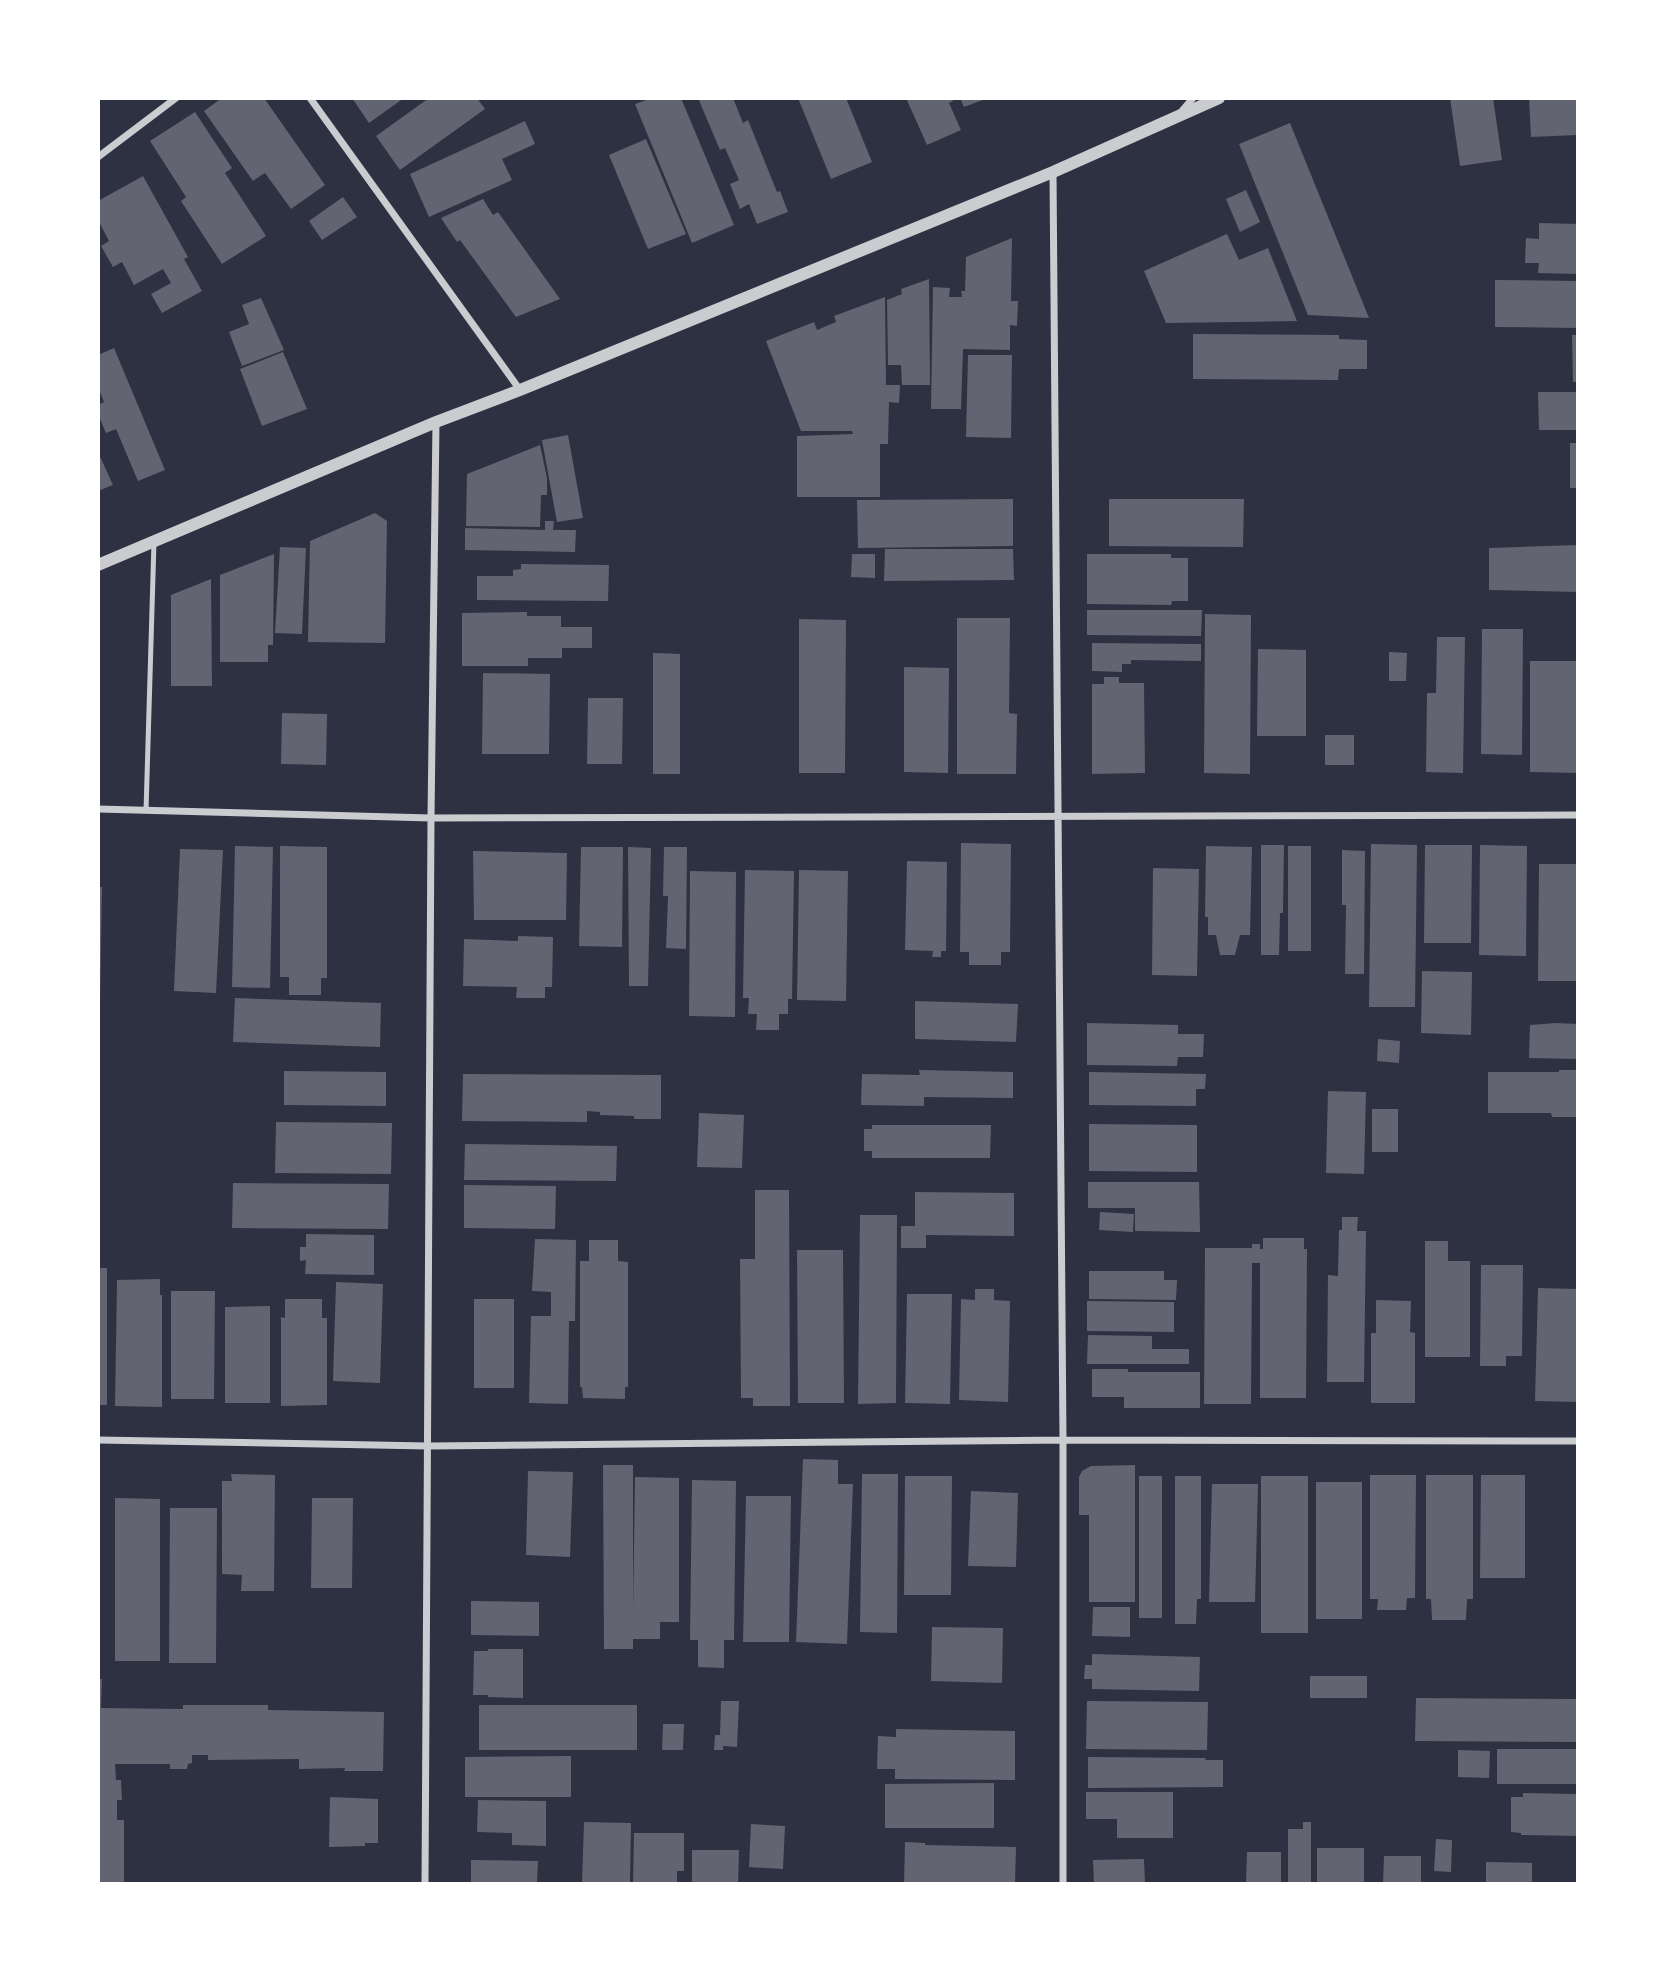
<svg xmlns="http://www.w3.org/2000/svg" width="1676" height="1982" viewBox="0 0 1676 1982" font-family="'Public Sans',sans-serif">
<rect width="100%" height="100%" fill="#2d3142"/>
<path fill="#626471" d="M222,98H264L325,185L291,209L265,173L253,181L204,111Z
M352,98H404L369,123Z
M429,98H477L485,109L400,170L376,136Z
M652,98H681L734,225L692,243L635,104Z
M698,98H733L743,123L748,120L777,192L780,191L788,212L757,224L749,204L740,209L730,184L739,180L725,148L720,150Z
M798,98H846L872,162L831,179Z
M906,98H952L953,101L949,103L961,130L927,145Z
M960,98H988L964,107Z
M1450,98H1493L1502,160L1460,166Z
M1529,98H1578V135L1531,137Z
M195,112L232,168L225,173L266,236L222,264L181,201L186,197L150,141Z
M525,121L535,144L502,159L512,180L429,217L410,174Z
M1290,123L1369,318L1308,315L1239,144Z
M646,139L686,234L648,249L609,155Z
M143,176L188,257L184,259L202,291L162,313L151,294L171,283L163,269L134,285L122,262L113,267L101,246L109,241L98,220V201Z
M1246,190L1260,222L1240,232L1226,199Z
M343,197L357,217L322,240L309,221Z
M483,199L493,215L498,212L560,299L516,317L460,240L457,242L441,218Z
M1539,223L1578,224V274L1538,273L1539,263H1525L1526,238L1539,239Z
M1227,234L1239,260L1268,248L1297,321L1166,323L1144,271Z
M1012,238L1011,301H1018L1017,326L1010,325V350L963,349L961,409H931L933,287L950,288L949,297H962L961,291H965L966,257Z
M929,279L930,385H902L901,365H888L887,300L902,294L901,289Z
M1495,280L1578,281V328L1495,327Z
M885,297L886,385H900L899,403L889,402L888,444H880V497H797V436L853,434L852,431H801L766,341L814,322L817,330L836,322L834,316Z
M261,298L284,350L242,366L229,332L249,324L242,305Z
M1193,334L1339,335V339L1367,340V369H1339L1338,380L1193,379Z
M1572,335H1578V382H1573Z
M114,348L165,470L138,481L116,429L106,433L98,414V405L104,402L98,387V355Z
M283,352L307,409L262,426L240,369Z
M968,355H1012L1011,438L966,437Z
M1538,392H1578V430H1539Z
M568,435L583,518L557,522L542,440Z
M1570,443H1578V488H1570Z
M540,445L547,478V495H541L540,527L466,526L467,474Z
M98,452L113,485L98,491Z
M1013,499V546L858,548L857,500Z
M1109,499H1244L1243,547L1109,546Z
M375,513L387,521L385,643L308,642L310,541Z
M545,521H554L553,530H576L575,552L465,550V528L545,530Z
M1578,545V592L1489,590V548Z
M280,547L306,548L302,634L275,633Z
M885,549H1013L1014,580L884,581Z
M274,554L273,645H268V662H220V575Z
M852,554H875V578L851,577Z
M1087,554H1171V558H1188V601H1172L1171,605L1087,604Z
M521,564L609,565L608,601L477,600V576H513V570L521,569Z
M211,579L212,686H171V595Z
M1087,610H1202L1201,636L1087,635Z
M527,612V616H561V627H592V648H562V658H528V666H462V613Z
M1205,614L1251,615L1250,774L1204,773Z
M957,618H1010L1009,713L1017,714L1016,774H957Z
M799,619L846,620L845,773H799Z
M1482,629H1523L1522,755L1481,754Z
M1437,637H1465L1463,773L1426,772L1427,693H1436Z
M1092,643L1201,644V661L1131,660V664H1122V672L1092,671Z
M1258,649L1306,650V736H1257Z
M1389,652L1407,653L1406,681H1389Z
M653,653L680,654V774H653Z
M1530,661H1578V773L1530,772Z
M904,667L949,668L948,773L904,772Z
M483,673L550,674L549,754H482Z
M1104,677H1119V683H1144L1145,773L1092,774V684H1104Z
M588,698H623L622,764H587Z
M282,713L327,714L326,765L281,764Z
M1325,735H1354V765H1325Z
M961,843L1011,844L1010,952H1001V965H969V952H960Z
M1371,844L1417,845L1415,1007H1369Z
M1261,845H1284L1283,913H1280L1279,955H1261Z
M1425,845H1472L1471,943H1424Z
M1480,845L1527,846L1526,956L1479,955Z
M235,846L273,847L270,988L232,987Z
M280,846L327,847V978H321V995H289V977H280Z
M1206,846L1252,847L1250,935H1240L1235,955H1220L1216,935H1208V917H1205Z
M1288,846H1311V951H1288Z
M581,847H623L622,947L579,946Z
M628,847L651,848L648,986H629Z
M664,847H687L686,949L666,948L668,896H663Z
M180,849L223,850L216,993L174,991Z
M1342,850L1365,851L1364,974H1345L1346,905H1342Z
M473,851L567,853L566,920H474Z
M907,861L947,862L946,951H941V957H932L933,951L905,950Z
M1539,864H1578V981H1538Z
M1153,868L1199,869L1197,976L1152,975Z
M745,870L794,871L792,999H788V1014H779V1030H756L757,1014H748L749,998H743Z
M799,870L848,871L846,1001L797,1000Z
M690,871L736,872L735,1017L689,1016Z
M98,887H102L100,1004H98Z
M518,936L553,937L552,987H545V998H516L517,987L463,986L464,939L518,941Z
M1422,971L1472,972L1471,1035L1421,1033Z
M235,998L381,1003L380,1047L233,1042Z
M915,1001L1018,1004L1016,1042L915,1039Z
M1087,1023L1178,1025V1034H1204L1203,1057H1178L1177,1066L1087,1065Z
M1556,1023L1578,1024V1059L1529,1058L1530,1025Z
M1378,1039L1400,1041L1399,1063L1377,1061Z
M919,1070L1013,1072V1098L924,1097V1106L861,1105L862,1074L920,1075Z
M1559,1070H1578V1117H1552L1551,1113H1488V1072H1559Z
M284,1071L386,1072V1106L284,1105Z
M1089,1072L1206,1074L1205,1089H1196V1106L1089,1105Z
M463,1074L661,1075V1119H634V1116L600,1115V1112L587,1111V1122L462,1121Z
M1328,1091L1366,1092L1364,1174L1326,1173Z
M1372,1109H1398V1152H1372Z
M699,1113L744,1115L742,1168L697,1167Z
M276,1122L392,1123L391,1174L275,1173Z
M1089,1124L1197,1125V1172L1089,1171Z
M872,1125H991L990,1158H872V1151H864V1129H872Z
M465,1144L617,1146L616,1181L464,1180Z
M1088,1182H1199L1200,1232L1135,1231V1208H1088Z
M233,1183L389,1184L388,1229L232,1228Z
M464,1185L556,1186L555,1229L464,1228Z
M755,1190H789L790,1406H753V1398H741L740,1259H755Z
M915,1192L1014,1193V1236L926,1235V1248H901V1226H915Z
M1100,1212L1134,1214L1133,1232L1099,1230Z
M860,1215H897L896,1403L858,1404Z
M1342,1217H1358L1357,1231H1366L1364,1382H1327L1328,1275L1338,1276L1339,1230H1342Z
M306,1234L374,1235V1275L305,1274L306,1260L300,1261V1247H306Z
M1263,1238H1304V1249H1307L1306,1398H1260V1263H1252L1251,1404H1204L1205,1248H1252V1244H1260V1249H1263Z
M535,1239L576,1240L575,1321H569L568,1404L529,1403L531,1316H551V1292L532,1291Z
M589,1240H618V1261L628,1262V1387H625V1399L583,1398L582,1387H580V1261H589Z
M1425,1241H1448V1261H1470V1357H1425Z
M797,1250H843L844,1403H798Z
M1481,1265H1523L1522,1356H1506V1366H1480Z
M98,1268H107V1405H98Z
M1089,1271H1164V1280H1177L1176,1300L1089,1299Z
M160,1279V1295H162V1407L115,1406L117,1280Z
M336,1282L383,1284L380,1383L333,1381Z
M1538,1288L1578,1289V1402L1535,1401Z
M975,1289H994V1300L1010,1301L1008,1402L959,1400L961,1299L975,1300Z
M171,1291H215L214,1399H171Z
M907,1294H952L950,1404L905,1403Z
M285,1299H322V1318H327V1405L281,1406V1317L285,1318Z
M474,1299H514V1388H474Z
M1376,1300L1411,1301L1410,1332L1415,1333V1403H1371V1333H1376Z
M1087,1301L1174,1302V1332L1087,1331Z
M270,1306V1403H225V1307Z
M1088,1335L1152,1336V1349H1189V1364H1087Z
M1092,1369H1128V1372H1200V1408H1124V1397H1092Z
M803,1459L838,1460V1484H853L847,1644L796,1642Z
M603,1465H633V1612L635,1477L679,1478V1622H660V1639H633V1649H604Z
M1135,1465V1602H1089V1515H1079V1477L1082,1471L1091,1466Z
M528,1471L573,1472L570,1557L526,1555Z
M231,1474L275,1475L274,1591H241L242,1575L222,1574V1481H232Z
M862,1474H898L897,1633L860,1632Z
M1370,1475H1416L1415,1598H1407L1406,1610H1377L1378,1599H1370Z
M1426,1475H1473V1599H1467L1466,1620H1432L1431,1599H1426Z
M1481,1475H1525V1578H1480Z
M905,1476H952L951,1595H904Z
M1139,1476H1162V1618H1139Z
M1175,1476H1201V1599H1197L1196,1624H1175Z
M1261,1476H1308V1633H1261Z
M692,1480L736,1481L734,1640H724V1668L698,1667V1640H690Z
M1316,1482H1362V1619H1316Z
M1212,1484H1258L1255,1602H1209Z
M971,1491L1018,1493L1016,1567L968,1566Z
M746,1496H791L789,1642H743Z
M115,1498L160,1499V1661H115Z
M312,1498H353L352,1588H311Z
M170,1508H217L216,1663H169Z
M471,1601L539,1602V1636L471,1635Z
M1093,1607H1130V1637L1092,1636Z
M932,1627L1003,1628L1002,1683L931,1681Z
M488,1649H523V1698L488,1697V1695H473L474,1651H488Z
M1092,1654L1200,1657L1199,1691L1092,1689V1679H1084L1085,1665H1092Z
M1310,1676H1367V1698H1310Z
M98,1679H102L101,1708L183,1709V1705H268V1710L384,1712L383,1771H344L345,1768L299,1769V1759L208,1760V1755H192V1763L188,1764L187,1769H170V1764H115L116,1780H121L122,1800H117V1820H124V1884H98Z
M1416,1698L1578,1699V1742L1415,1741Z
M721,1701H739L737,1747L723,1746V1750H714L715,1735H720Z
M1087,1701L1208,1702L1207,1750L1086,1749Z
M479,1705H637V1750H479Z
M663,1724H684L683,1750H662Z
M896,1729L1015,1731V1780L895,1779V1769H877L878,1736L896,1737Z
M1497,1749H1578V1784H1497Z
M1458,1750L1490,1751L1489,1778L1458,1777Z
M571,1756V1797H465V1757Z
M1088,1757L1206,1758L1205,1760H1223V1787L1088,1788Z
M994,1783V1828H885V1784Z
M1086,1792H1173V1838H1117V1819H1086Z
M1523,1793L1578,1794V1836L1521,1835V1833L1511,1832V1797H1523Z
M330,1797L378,1799V1843H365V1846L329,1847Z
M478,1800L546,1801V1846L512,1845V1833L477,1832Z
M584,1822L631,1823L630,1884H582Z
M1303,1822H1311V1884H1288V1829H1303Z
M751,1824L785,1826L783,1869L749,1867Z
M634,1833H684V1871H677V1884H633Z
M1436,1839L1452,1840L1451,1872L1434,1871Z
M905,1842L925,1843V1845L1016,1847L1015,1884H904Z
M1317,1848H1364V1884H1317Z
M692,1850H739L738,1884H692Z
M1247,1852H1281V1884H1246Z
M1384,1856H1421V1884H1383Z
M1144,1859L1145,1884H1094L1093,1860Z
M471,1860L538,1861L537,1884H471Z
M1486,1862L1532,1863V1884H1486Z"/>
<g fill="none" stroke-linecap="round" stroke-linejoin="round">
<path stroke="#caccd0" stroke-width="5" d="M146,811L154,542"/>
<path stroke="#caccd0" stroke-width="7" d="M310,98L520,390
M1182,111L1193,98
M98,157L176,98
M1053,172L1063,1440V1884
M98,809L431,818L1578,815
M98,1440L428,1446L1063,1440L1578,1441
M425,1884L431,818L436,422"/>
<path stroke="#caccd0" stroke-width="12" d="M98,565L436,422L520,390L1053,172L1219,98"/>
</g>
<rect width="1676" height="1982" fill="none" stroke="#ffffff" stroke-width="200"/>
</svg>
